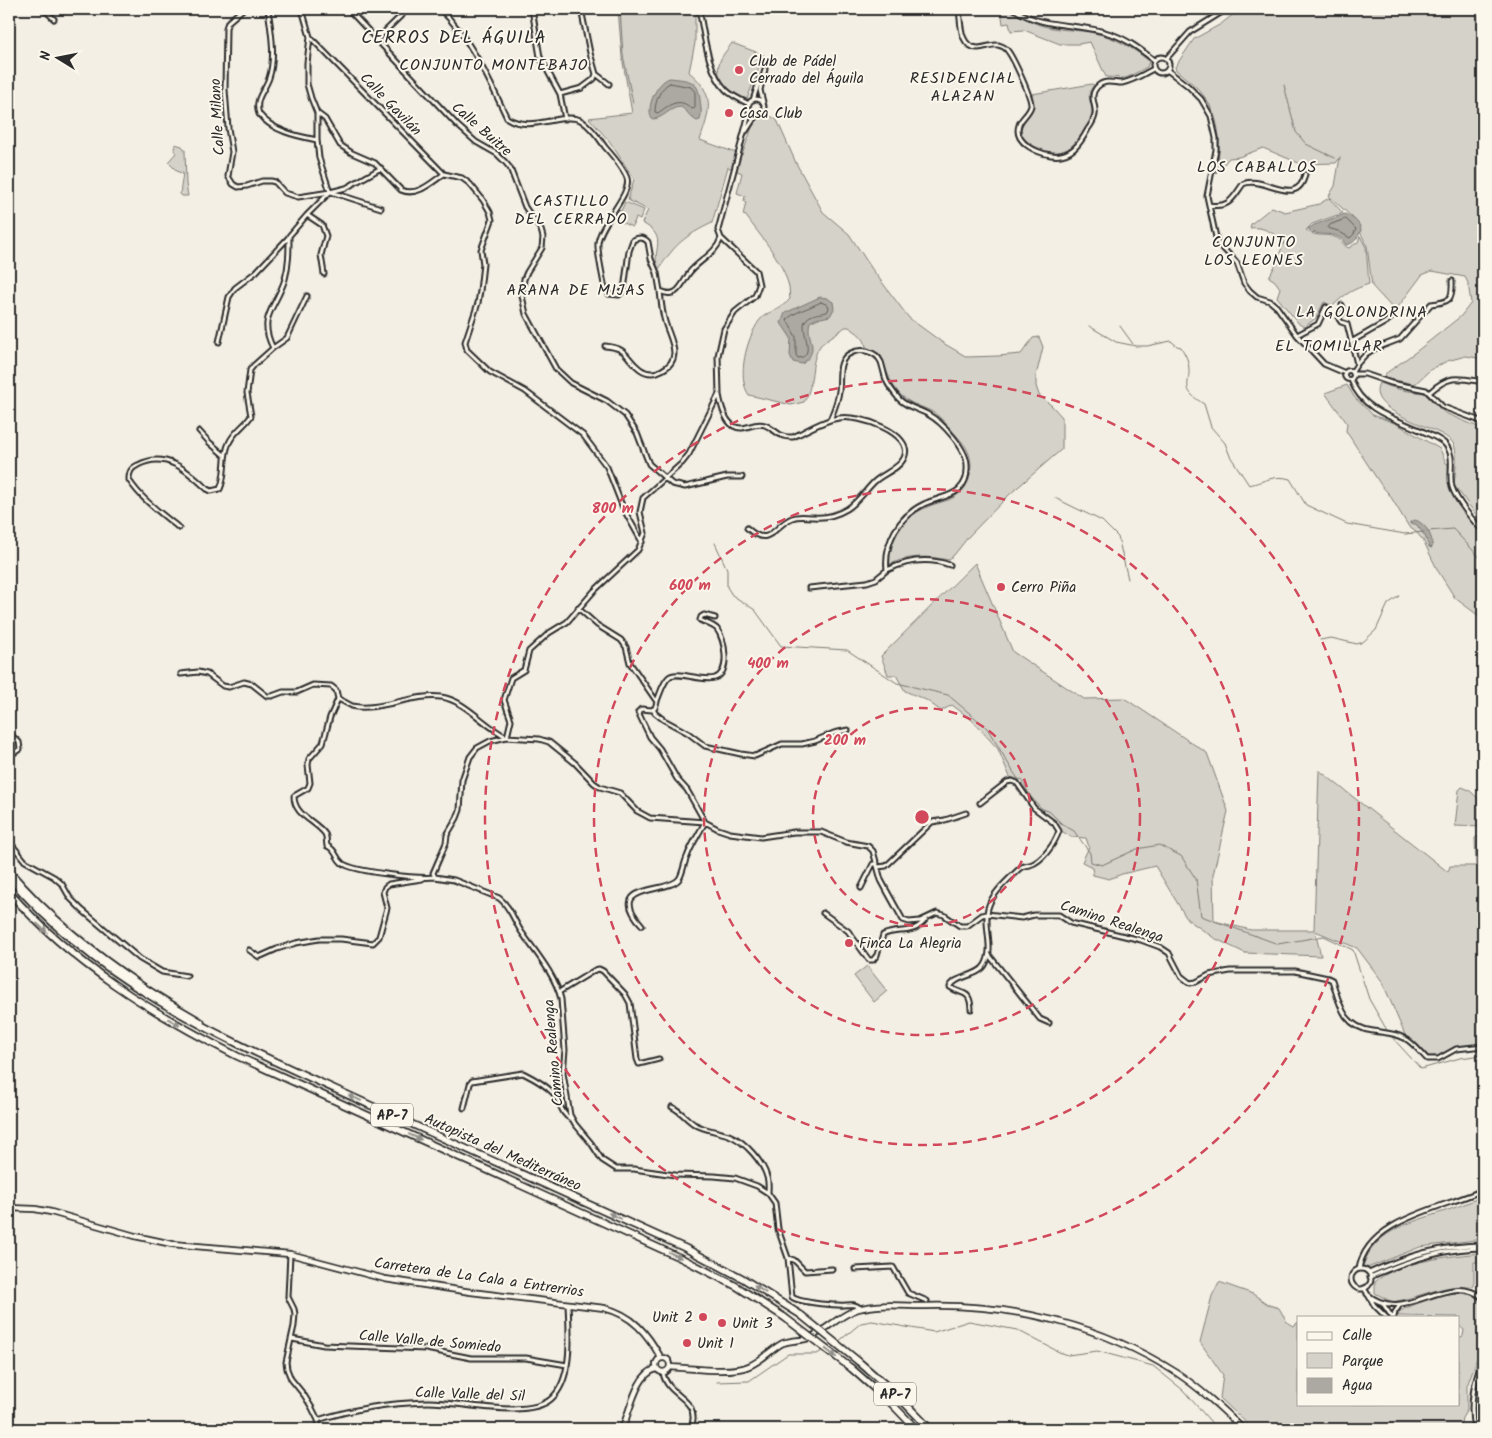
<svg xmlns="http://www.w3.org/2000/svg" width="1492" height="1438" viewBox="0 0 1492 1438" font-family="Kalam,sans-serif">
<rect width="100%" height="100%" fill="#f3efe4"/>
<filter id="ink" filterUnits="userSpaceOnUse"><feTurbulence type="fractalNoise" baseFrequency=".02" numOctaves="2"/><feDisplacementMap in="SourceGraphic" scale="10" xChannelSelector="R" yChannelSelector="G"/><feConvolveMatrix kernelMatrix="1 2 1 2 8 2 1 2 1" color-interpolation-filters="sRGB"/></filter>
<g filter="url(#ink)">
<path fill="#d5d2c9" stroke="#807e7a" d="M618,9H695V43L689,72C716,94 710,111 700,140L742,155L754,122L764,112L777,120L796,163L823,212L849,234L872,269L909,318L943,343L967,357L998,356L1021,354L1033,338L1039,337L1043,347L1036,376V386L1039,395L1052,406L1062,417V449L1010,494L969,536L954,555L948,560C930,556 907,555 891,564L888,562C892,532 904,516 932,505C940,502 950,501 957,495C969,486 974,468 969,454C966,444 957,437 951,429C945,423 939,415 931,411C923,407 914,405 907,400C883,384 890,357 866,347C865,337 857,333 849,327H845C838,333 826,339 820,346C809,362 815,385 804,402L791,405L749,395C736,377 747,338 759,321C766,311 781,310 790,299C789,294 790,288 788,283C781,258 760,236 746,216L743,215L746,202L744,201L745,196L737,193L742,173L728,167L712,223C685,236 675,244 659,269C649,251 671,238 642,223L648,210L628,200L634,179L610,142L589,118L632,113L622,57Z
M1001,9C1015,9 1026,21 1040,25C1057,31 1076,29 1094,33C1115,37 1133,48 1149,61L1147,67L1126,78L1106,77L1090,42L1078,44H1060L1024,30L1011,31L1009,23L1003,24Z
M1240,9H1483V359L1466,356L1447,361L1430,370L1415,384L1384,378L1385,374L1417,351L1461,316L1471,303L1468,283L1465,277L1432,271L1422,275L1395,311L1372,286L1367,246L1354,219L1329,196L1335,186L1340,157L1336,163L1301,164L1263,148L1239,157L1229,158L1216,173C1222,143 1221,116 1200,91C1193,83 1184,77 1176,70L1175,67L1194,39L1221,24Z
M732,43L764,55L747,99C733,94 715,82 719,64C721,56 728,49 732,43Z
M1092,84L1094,85C1084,97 1093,102 1092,114C1091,121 1087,126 1084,131C1066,160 1048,156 1023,139L1020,129C1027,114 1036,114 1032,94Z
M175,144L182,146L185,150L186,184L188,196H182L180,194L183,173L178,172L168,162L176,153L174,150Z
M1329,198L1343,213L1312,224L1306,230C1318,239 1325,232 1337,238C1342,240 1343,246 1349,248L1358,242L1360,236L1366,247L1369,284C1354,289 1344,294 1333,306L1324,302L1316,318L1304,327L1299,324L1277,297L1280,288L1275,281L1269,277L1275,266L1284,242C1273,233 1264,226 1250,228L1251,224L1272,207L1285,212L1319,204Z
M625,202L644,210L640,220L636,218L632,227L614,219L618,210L621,211Z
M1379,383L1401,390L1424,393L1445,413L1483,429V524L1454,485C1455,473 1459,453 1453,443C1440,425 1364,414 1379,383Z
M1347,385L1355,398L1373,415L1397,424L1440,449L1446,463L1448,464L1450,491L1483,536V619L1455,598L1438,571L1423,540L1416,532L1409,527L1389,494L1381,485L1346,431L1347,423L1325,393Z
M975,563L1013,652L1084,699L1124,698L1207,753L1228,811L1213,875L1214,921L1251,930H1314L1319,770L1448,872L1450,866H1476L1475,838L1481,835L1483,838V1043L1453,1048L1439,1056H1427L1405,1035L1382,981L1357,948L1315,931L1321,956L1245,953L1214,938L1187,919L1155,866L1122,874L1109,879L1093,875L1092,867L1082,862L1089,847L1086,838L1071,837L1055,827L1038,811L1022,780L1010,777L998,749L972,720L952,705L941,711L926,700L905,691L896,675H888L881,656Z
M1462,787L1469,790L1481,801L1483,827L1455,826L1459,790Z
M867,966L887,991L874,1002L854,976Z
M1483,1196V1239L1420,1247L1367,1268L1363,1266C1374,1232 1406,1224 1436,1214C1452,1209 1468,1203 1483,1196Z
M1483,1253V1262H1474V1286C1441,1284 1423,1297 1392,1302L1375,1293V1282C1396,1262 1454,1255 1483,1253Z
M1219,1282L1253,1294L1269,1305L1279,1308L1287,1322L1294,1326L1298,1322V1404H1458V1338L1463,1336L1464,1330L1458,1325V1317L1398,1316L1400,1311C1419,1302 1453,1287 1474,1296C1477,1298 1480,1302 1483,1304V1342L1467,1386V1410L1462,1418L1460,1429H1253L1220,1398L1223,1375L1200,1342L1212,1296Z
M1483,1366V1429H1476C1473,1406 1475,1388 1483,1366Z"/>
<path fill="#aca9a2" stroke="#787772" d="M670,78C687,80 699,79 700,100C701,107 702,113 700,120L697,121C690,118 688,111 681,107C669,107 664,119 652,119C645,108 657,81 670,78Z
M1345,214C1352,217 1360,222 1361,230C1358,238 1354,244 1346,245C1335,227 1321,240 1308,229L1314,225Z
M820,297L827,298L833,302L834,309L830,316L816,319L810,322C805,339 822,349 802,364L793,362L790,355L791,338L781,323L785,313Z
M1415,520C1426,523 1434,538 1432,548L1429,547L1425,536L1416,524H1410V522Z"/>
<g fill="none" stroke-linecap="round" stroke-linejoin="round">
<path stroke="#5f5d5b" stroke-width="1" d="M670,83L691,87L695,92V108L692,109C680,97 670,104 658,113L655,112C655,102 660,87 670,83Z
M1346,219L1356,229L1354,234L1350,238L1338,231L1328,228L1330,225Z
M821,302L828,305L829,308L827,312C820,314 810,313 805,321C800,330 817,357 798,358L796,355V337L787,320C791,313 812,307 821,302Z"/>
<path stroke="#787772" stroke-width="1" d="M620,9L623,55L633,103
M1284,85L1296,132L1306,144L1335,158
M1089,326L1116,342L1136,346H1147L1171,341L1177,346L1181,347C1183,351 1187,357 1188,362C1193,384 1177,388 1204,404L1211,427L1225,443L1230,456L1249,485C1264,482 1274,474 1290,479L1306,505L1347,524L1405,534L1424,532
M1120,326L1133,344
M1055,498L1102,521L1118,537L1128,579
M1428,531L1453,529L1483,561
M715,543L727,569V587L732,595L755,610L781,646L847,650L897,683L948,695L987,728L1014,773L1031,797L1041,808L1050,812L1062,824L1074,831L1090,853L1091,862L1102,865L1137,849L1159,845L1181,856L1196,879L1201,916L1278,944L1324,936L1353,950L1369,999L1388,1032
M1320,640L1331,638L1357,644L1363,642L1376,630L1388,604L1399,596
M1390,1035L1421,1069L1460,1058L1483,1055
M838,1342L861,1323L872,1321L934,1332L969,1321L1017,1330L1059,1352L1068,1355L1097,1351L1153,1366L1183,1390L1217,1429
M717,1382L749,1381L788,1354H817L824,1350"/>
<g stroke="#2b2b2b" stroke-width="7">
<path id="street" d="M44,9L54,19
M243,9L228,22L226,28L225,90L228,128L232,152L228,176L233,184L238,187L247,186L262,181H271L275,182L285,193L298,197L330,192L346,188L381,168
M268,9C271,31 276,57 269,78C264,92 254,99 259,114C272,131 297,136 317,140
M348,9L457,125L476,142L497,154L505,162L510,168L525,207L541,230L543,237L542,248L527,272L524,279L522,296L526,314L556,369L571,383L607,401L625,415L637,433L649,464L672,484L685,487L727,477H742
M440,9C470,37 490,82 507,118C532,134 565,110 582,121C591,127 599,138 605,147C613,156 623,167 627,178C632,194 600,223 598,243C597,253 603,278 605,289L609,294L619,295L624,290L629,251L633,240C639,237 644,237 648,242L651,259L657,273L660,291C665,293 670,295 675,292C681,289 685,279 689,273C699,260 716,254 721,238
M532,9L540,57L560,94L565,119
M699,9C704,33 707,71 726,90C732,96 741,100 749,104
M959,9C961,23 959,47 978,48C985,48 991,44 998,45C1002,46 1005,47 1007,50C1013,57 1032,98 1031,106C1029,114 1021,118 1019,125C1013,143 1038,153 1051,155C1071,158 1080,144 1088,129C1091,125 1094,120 1095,115C1097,105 1088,97 1097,87C1104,79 1113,83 1122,83C1133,81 1144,74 1153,69
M1014,9C1044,30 1079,22 1111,34C1127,39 1141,50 1154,60
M310,37L444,174L462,178L470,184L483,200L490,212L492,220L481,250L483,264L480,291L478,303L465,342L467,350L490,372L525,391L583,435L607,467L623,508L642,542
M376,40L408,9
M1153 65a8 8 0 1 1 16 0a8 8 0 1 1-16 0Z
M1166,59L1190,32L1227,9
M1167,70L1188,86L1201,99L1211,116L1216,138V150L1207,196L1217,242L1237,263L1244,283L1250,291L1257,297L1270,301L1277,307L1297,335L1324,364L1345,373
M596,74L609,84
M560,94L582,88L594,79L596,74L590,53L581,9
M748 107a8 8 0 1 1 16 0a8 8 0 1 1-16 0Z
M753,100L760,78
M763,102L760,90L765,69
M317,113L325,119L340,145L352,153L375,163L401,190C417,197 431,183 444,174
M746,131L757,114
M331,192L381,208
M1209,205C1230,208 1232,199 1243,184C1262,174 1298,210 1305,174
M307,215L322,225L326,236L321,255L324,274
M1342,305L1344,312L1341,314L1339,319L1341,322L1347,324L1357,364L1352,372
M1297,335L1318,324L1326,307
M219,342L229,297L235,288L256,272L289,237
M1351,342L1386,322L1392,317
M605,346C629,348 625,358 640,369C647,374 655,374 662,370C684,359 670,339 665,322C662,312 661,301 660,291
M273,348L287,338L307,296
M1357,364L1366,354L1374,349L1400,339L1431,304C1449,302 1453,301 1452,281
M1344.5 375a4.5 4.5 0 1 1 9 0a4.5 4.5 0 1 1-9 0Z
M1353,374H1365L1391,383L1426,390L1443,407L1483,422
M1351,380C1362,410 1393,418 1420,430C1428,434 1437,437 1444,443C1457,456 1448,472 1452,487C1456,500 1474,522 1483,531
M1430,392C1450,374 1459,378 1483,382
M719,395C721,406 726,429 742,428C750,427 756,422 765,425C777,430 778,438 793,437C808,430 823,420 839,418C857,414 916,433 904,458C899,469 882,474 874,482C865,491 858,502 847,509C837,515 826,518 814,517C806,517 799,515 792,518C773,526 770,549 747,528
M199,431L209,442L224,455
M179,528C162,514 141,499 129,480C129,472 131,468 138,465C166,450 188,471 207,489L211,491L220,489C227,474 222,457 229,443C234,431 245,426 251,416L247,393L250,370L254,365L273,348C257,317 276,308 285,279C289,265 289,251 289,236L307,215L330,192L319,158L317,140V113L311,98L307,84V63L310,37L302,9
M887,570C907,560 928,557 950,565
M809,588L867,582L876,579L887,570C884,542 899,516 924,504C943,495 969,497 967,465C967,449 942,422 929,415C919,409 908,408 899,399C894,393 889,387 886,380C884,374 883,368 881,362C876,351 861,348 851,353C836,360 841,377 839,391C838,401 834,410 830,420
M578,608L597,625L621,640L626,647L630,663L657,702L655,708L652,710L641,709L638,712L650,737L660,749L677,779L687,790L705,822C699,834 691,845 687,857C684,863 683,873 679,879C668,894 604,883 642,925
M181,674L198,672L207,674L223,686L229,687L244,682L252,684L267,696H272L283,692H297L313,685L331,686L336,690L338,699C343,701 348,704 352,706C378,712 414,693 441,697C465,700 485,727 507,737L511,720L504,700L511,678L524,670L529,651L549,633L567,622L594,591L638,550L645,533L640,512L643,498L682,463L689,454L719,394L718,356L724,329L735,312L755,296L759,285L756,271L721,238L718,230L750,110
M338,699L330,717L323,743L309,759L308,765L310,783L308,788L294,796C294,816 315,820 325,834C327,837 326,841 327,846C336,849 335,857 342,863C354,872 420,879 435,877
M657,701C660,694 663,682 669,677C677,670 702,682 715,678C731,672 725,640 717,629C713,625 706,623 700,620L701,617L704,615L715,618
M653,709L655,713L664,720L688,733L705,746L741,754L755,756L782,744H802L815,741L834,733L848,730
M9,733L19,742L20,749L9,756
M9,841L25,861L54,877L62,884L70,898L82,910L140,959L162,972L187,976
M878,867L886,866L932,822L945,820L966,813
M861,888L873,864L877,863
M823,913L848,931L869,960H873L877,955L883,935C899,927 912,937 926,919
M249,950L259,957L277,949L296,943L319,939H341L373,943L379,937L387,908L383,892L385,887L389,884L422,879
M989,955L1040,1019L1049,1023
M559,992L595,970L599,969L603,971L625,994L630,1003L637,1059L639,1064L659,1059
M971,1009C970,989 963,996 950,987C956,975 978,977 985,965C995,948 983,926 988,908C992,893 1009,879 1019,869C1023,865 1025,866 1030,865C1043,861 1055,843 1059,831L1054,823L1034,808L1017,783L1012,781L1007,782L980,803
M672,1107C681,1111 686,1119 694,1124C706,1131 719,1131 731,1136C745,1142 763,1162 767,1177C769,1182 768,1188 768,1193
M464,1108L470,1084L472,1081L523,1073C533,1078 546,1085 553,1093C561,1101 560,1114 571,1119
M290,1254L288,1297L294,1309L295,1314L294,1326L286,1362L287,1369L291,1379L304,1395L312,1408L318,1420L319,1429
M788,1258L794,1260L805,1271L832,1269
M855,1269L893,1267L908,1293L927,1301
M1359,1269C1367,1219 1444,1208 1483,1190
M1351 1279a10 10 0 1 1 20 0a10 10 0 1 1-20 0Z
M1369,1273C1405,1256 1443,1245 1483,1245
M1370,1277C1406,1261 1444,1248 1483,1248
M1364,1288L1374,1305L1386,1317
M1367,1294C1405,1327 1446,1269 1483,1298
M1383,1304L1392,1317
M860,1308C853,1302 847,1306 838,1305C828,1305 798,1302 792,1297L788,1258L778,1229L775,1203L768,1193L757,1186L735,1178L714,1176L675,1175L634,1169H616L602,1160L591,1143L575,1124L570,1115L563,1073L565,1050L561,999C555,975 537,954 523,934C514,922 511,907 499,898L454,880L435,877L433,873L446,843L447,835L457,818L460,810L462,780L470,757L477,748L490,741L507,737L539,739L549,742L575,763L594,783L600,787L620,793L637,811L650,818L705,822L718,829L730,833L761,837L794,832H821L846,842L868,846L873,851L881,880L888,893L903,920L909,922L920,921L937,913L944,915L960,926H967L982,915L987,914L1022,918L1034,915H1059L1071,923L1141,940L1160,947L1169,953L1181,976L1190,983L1196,982L1209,975L1230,971H1295L1328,978L1332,980C1340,1005 1343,1027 1373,1031C1384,1033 1395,1033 1404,1038C1413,1042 1420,1052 1427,1059H1438L1456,1049L1483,1046
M1394,1317L1395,1312L1400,1305
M292,1339L324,1345L426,1349L471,1358H526L567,1365
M663,1373C668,1399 702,1397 691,1429
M318,1420C352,1409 391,1403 427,1402C458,1401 527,1420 551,1399C574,1379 569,1331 568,1304
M1474,1429C1469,1403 1474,1382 1483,1357"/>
</g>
<g stroke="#2b2b2b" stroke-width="8">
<path id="secondary" d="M9,1208L35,1209L51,1212L135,1236L172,1244L290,1254L385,1279L471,1292L604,1308C633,1315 647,1333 661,1358
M656 1365a7 7 0 1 1 14 0a7 7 0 1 1-14 0Z
M670,1367C691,1368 731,1374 749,1366C762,1361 771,1349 783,1343C792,1340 801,1341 809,1338C827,1330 839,1315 858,1309C879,1303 904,1306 926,1306C1014,1304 1102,1325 1177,1373C1201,1389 1222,1409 1243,1429
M622,1429C630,1412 636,1374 656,1369"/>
</g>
<g stroke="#2b2b2b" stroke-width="9">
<path id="highway" d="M9,871C45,914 95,955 142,986C161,999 181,1010 201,1022
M9,877C107,993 238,1044 372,1106C477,1153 581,1201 685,1248L742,1278L801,1315
M9,892C72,964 152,1013 237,1056L683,1259L736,1286L784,1317
M858,1361L896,1394L930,1429
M851,1368L892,1404L916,1429"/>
</g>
<use href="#street" stroke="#fbf7ec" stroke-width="3"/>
<use href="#secondary" stroke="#fbf7ec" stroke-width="4.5"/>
<use href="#highway" stroke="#fbf7ec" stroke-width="5.5"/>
<g stroke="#2b2b2b" stroke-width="9" stroke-linecap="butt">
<path id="highway-bridge" d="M801,1315L858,1361
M784,1317L851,1368"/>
</g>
<use href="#highway-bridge" stroke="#fbf7ec" stroke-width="5.5"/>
</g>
<defs><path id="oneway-solid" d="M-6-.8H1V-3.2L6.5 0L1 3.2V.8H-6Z" transform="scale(1.25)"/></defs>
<g fill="#93918c">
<use href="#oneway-solid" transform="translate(42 928) rotate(43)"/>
<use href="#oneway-solid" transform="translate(174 1022) rotate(29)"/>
<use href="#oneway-solid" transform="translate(355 1098) rotate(-156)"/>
<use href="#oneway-solid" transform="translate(415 1137) rotate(24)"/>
<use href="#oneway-solid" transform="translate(615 1216) rotate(-155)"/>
<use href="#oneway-solid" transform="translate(675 1255) rotate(25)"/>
<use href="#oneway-solid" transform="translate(760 1289) rotate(-147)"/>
<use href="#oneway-solid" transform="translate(831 1353) rotate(38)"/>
</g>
</g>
<g fill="none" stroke="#d1495b" stroke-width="2.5" stroke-dasharray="9 6">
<circle cx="922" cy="817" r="109"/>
<circle cx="922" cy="817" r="218"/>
<circle cx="922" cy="817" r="328"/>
<circle cx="922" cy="817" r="437"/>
</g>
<g fill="#d1495b" stroke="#fbf7ec" stroke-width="2">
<circle cx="739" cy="70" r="5"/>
<circle cx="729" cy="113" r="5"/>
<circle cx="1001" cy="587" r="5"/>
<circle cx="849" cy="943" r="5"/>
<circle cx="703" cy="1317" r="5"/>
<circle cx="722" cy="1323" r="5"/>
<circle cx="687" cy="1343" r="5"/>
</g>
<g text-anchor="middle" stroke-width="4" stroke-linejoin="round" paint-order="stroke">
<g fill="#fbf7ec" stroke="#696865" stroke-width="1">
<rect x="371" y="1103.5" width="42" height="23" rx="4"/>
<rect x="874" y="1382.5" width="42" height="23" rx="4"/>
</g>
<g font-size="14" font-weight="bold" fill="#2b2b2b">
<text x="392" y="1120">AP-7</text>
<text x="895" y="1399">AP-7</text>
</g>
<g font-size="15" fill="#2b2b2b" stroke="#fbf7ec" text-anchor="start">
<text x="749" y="66">Club de Pádel<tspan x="749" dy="17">Cerrado del Águila</tspan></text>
<text x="739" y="118">Casa Club</text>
<text x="1011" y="592">Cerro Piña</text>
<text x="859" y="948">Finca La Alegria</text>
<text x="693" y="1322" text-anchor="end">Unit 2</text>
<text x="732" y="1328">Unit 3</text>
<text x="697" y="1348">Unit 1</text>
</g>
<g font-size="15" fill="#2b2b2b" stroke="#fbf7ec">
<text transform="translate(391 104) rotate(46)" y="5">Calle Gavilán</text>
<text transform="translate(217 117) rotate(-93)" y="5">Calle Milano</text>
<text transform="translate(482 129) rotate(41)" y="5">Calle Buitre</text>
<text transform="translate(1112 921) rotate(18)" y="5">Camino Realenga</text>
<text transform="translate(553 1053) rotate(-95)" y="5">Camino Realenga</text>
<text transform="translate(503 1152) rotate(24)" y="5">Autopista del Mediterráneo</text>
<text transform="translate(479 1277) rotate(8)" y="5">Carretera de La Cala a Entrerrios</text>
<text transform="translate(430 1341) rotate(5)" y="5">Calle Valle de Somiedo</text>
<text transform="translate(470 1394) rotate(2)" y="5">Calle Valle del Sil</text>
</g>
<g font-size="16" letter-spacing="1" fill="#2b2b2b" stroke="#fbf7ec">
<text x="494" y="70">CONJUNTO MONTEBAJO</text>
<text x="963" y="83">RESIDENCIAL<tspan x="963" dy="18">ALAZAN</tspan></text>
<text x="1257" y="172">LOS CABALLOS</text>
<text x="571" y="206">CASTILLO<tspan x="571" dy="18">DEL CERRADO</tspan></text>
<text x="1254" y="247">CONJUNTO<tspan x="1254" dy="18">LOS LEONES</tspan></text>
<text x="576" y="295">ARANA DE MIJAS</text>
<text x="1362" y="317">LA GOLONDRINA</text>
<text x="1329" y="351">EL TOMILLAR</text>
</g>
<g font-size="18" letter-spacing="1" fill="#2b2b2b" stroke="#fbf7ec">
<text x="454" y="43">CERROS DEL ÁGUILA</text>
</g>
</g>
<circle cx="922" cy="817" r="8" fill="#d1495b" stroke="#fbf7ec" stroke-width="2.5"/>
<g font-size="15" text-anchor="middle" font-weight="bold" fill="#d1495b" stroke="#fbf7ec" stroke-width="4" stroke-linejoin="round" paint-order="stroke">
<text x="613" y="513">800 m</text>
<text x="690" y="590">600 m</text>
<text x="768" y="668">400 m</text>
<text x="845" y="745">200 m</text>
</g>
<rect width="1492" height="1438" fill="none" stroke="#fbf7ec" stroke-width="30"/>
<rect x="15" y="15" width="1462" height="1408" fill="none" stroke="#2b2b2b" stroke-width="2" filter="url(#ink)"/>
<rect x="1297" y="1316" width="162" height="90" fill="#fbf7ec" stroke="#a8a59f"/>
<rect x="1307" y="1332" width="25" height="8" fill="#fbf7ec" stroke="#a8a59f"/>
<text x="1342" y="1340" font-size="15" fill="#2b2b2b">Calle</text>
<rect x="1307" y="1353" width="25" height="15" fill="#d5d2c9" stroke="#a8a59f"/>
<text x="1342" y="1366" font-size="15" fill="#2b2b2b">Parque</text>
<rect x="1307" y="1378" width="25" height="15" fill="#aca9a2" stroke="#a8a59f"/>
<text x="1342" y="1390" font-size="15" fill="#2b2b2b">Agua</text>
<g transform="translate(58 58) rotate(280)" stroke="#fbf7ec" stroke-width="4" paint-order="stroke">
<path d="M0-4L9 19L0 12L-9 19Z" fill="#2b2b2b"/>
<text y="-8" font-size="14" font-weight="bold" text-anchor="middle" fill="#2b2b2b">N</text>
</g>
</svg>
